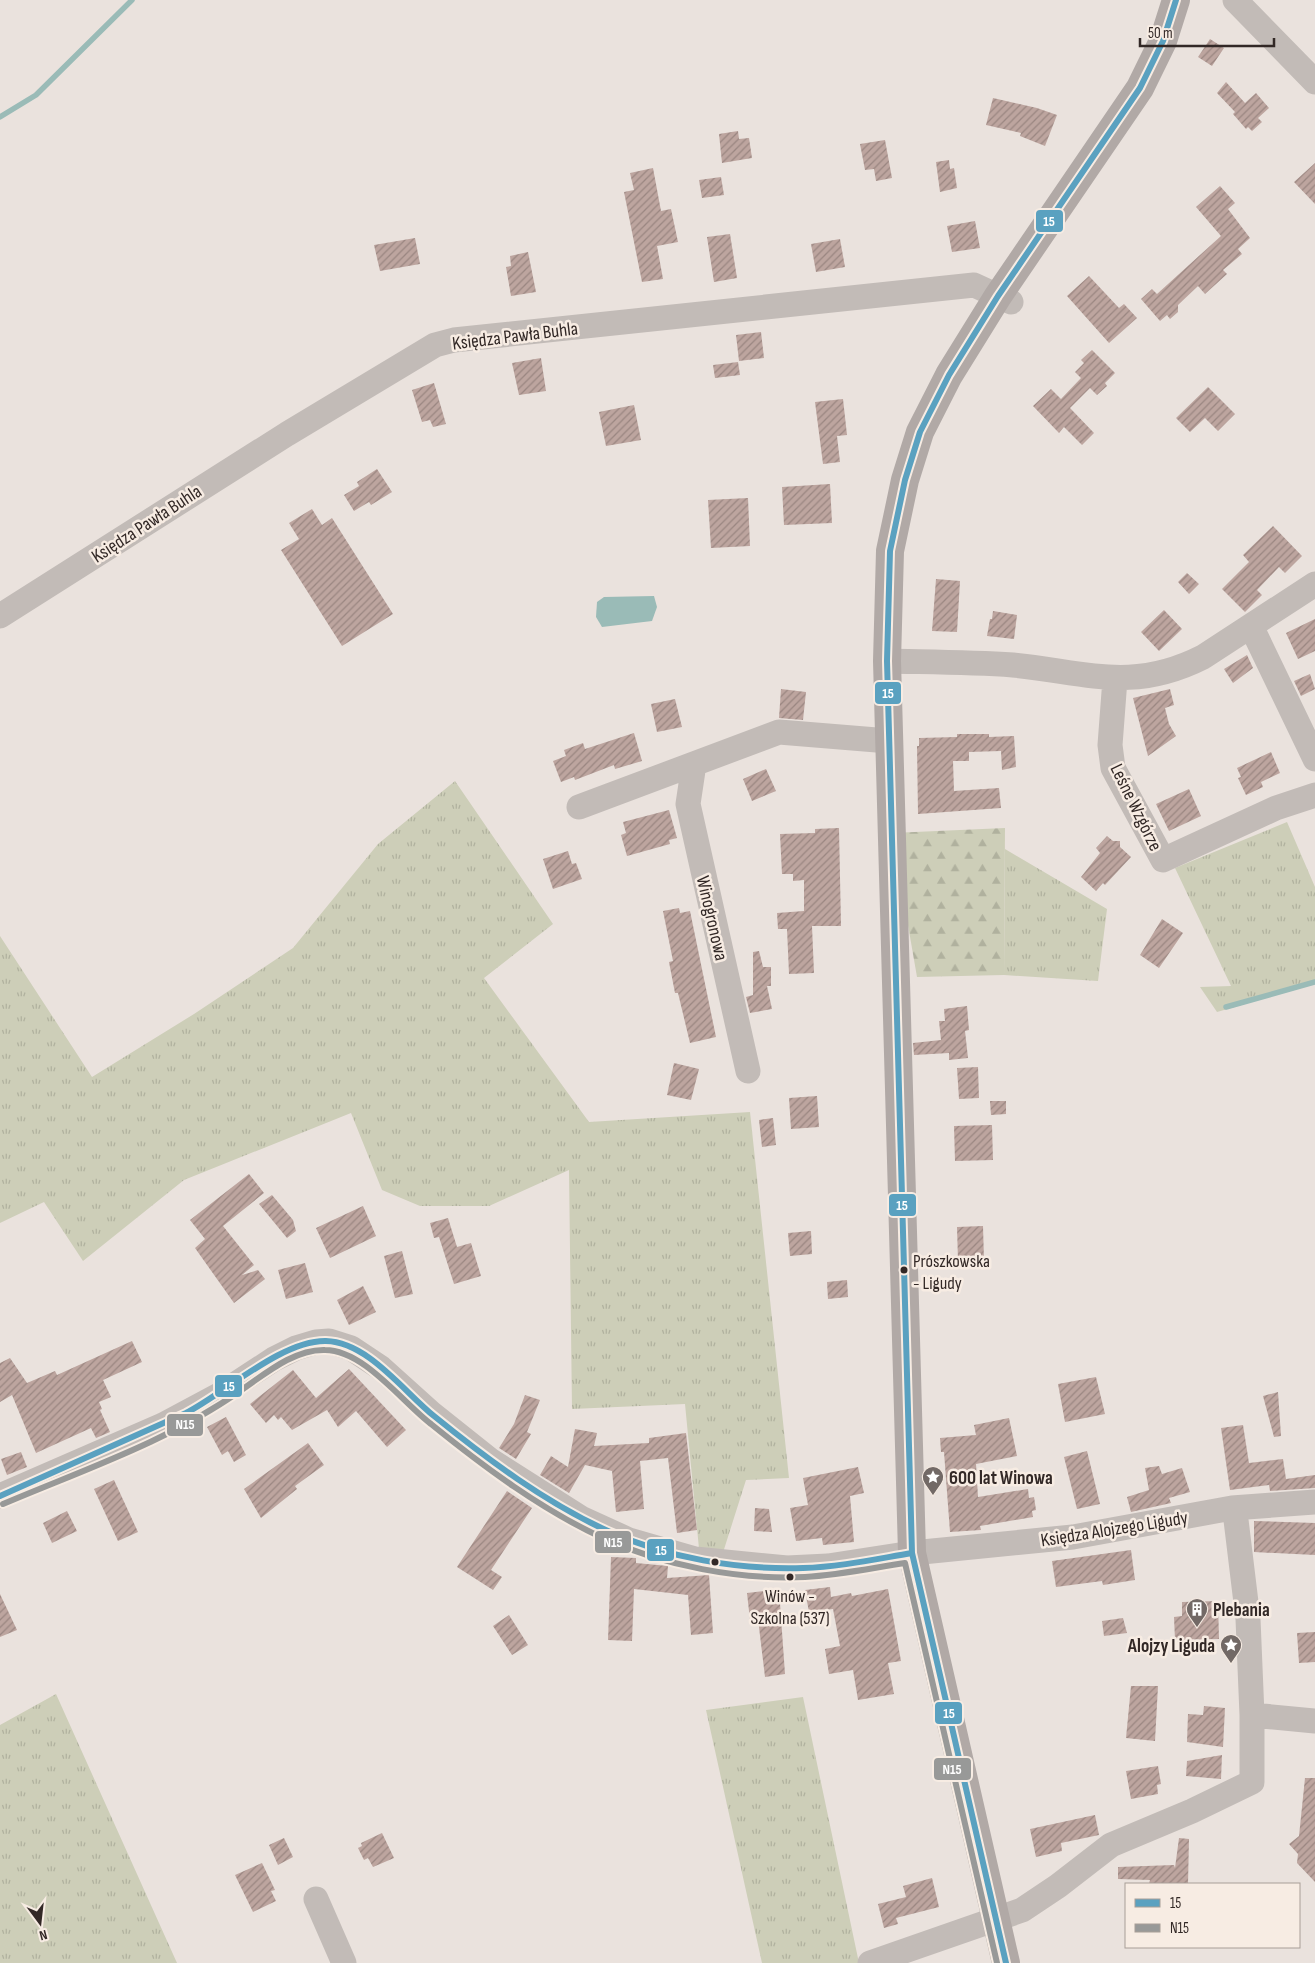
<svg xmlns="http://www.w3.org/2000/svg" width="1315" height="1963" viewBox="0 0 1315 1963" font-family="'Sofia Sans Condensed',sans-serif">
<defs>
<pattern id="grass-tufts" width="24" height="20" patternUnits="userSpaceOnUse" patternTransform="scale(1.25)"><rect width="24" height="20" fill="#cdceb8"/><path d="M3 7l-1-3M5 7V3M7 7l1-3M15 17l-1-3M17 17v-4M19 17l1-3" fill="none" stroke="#b0b19e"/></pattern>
<pattern id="forest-firs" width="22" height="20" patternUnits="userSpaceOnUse" patternTransform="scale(1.25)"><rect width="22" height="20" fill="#cdceb8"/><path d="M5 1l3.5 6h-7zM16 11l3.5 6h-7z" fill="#b0b19e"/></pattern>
<pattern id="building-hatch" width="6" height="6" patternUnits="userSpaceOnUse" patternTransform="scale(1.25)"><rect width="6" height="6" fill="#bda59f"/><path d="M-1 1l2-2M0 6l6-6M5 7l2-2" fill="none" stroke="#9a8681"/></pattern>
</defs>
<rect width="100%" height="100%" fill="#eae2dd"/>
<path fill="url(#grass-tufts)" d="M455,781L553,924L484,978L589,1122L750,1112L789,1478L746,1480L720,1562L700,1559L685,1404L572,1409L569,1170L489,1206H420L382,1190L351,1113L184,1180L83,1261L44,1202L0,1223V936L92,1077L194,1014L293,948L378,844Z
M1287,822L1315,887V984L1217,1012L1200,987L1231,986L1175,868Z
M1005,849L1107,909L1098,981L1004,975Z
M56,1694L177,1963H0V1725Z
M803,1697L859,1963H762L706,1710Z"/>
<path fill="url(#forest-firs)" d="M1005,828L1004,975L917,977L892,833Z"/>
<path fill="#9abbb7" d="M654,596L657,607L652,621L602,627L596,617L597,602L604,597Z"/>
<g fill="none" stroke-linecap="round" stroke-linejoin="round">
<path stroke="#9abbb7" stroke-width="5.5" d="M0,117L36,95L132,0
M1226,1007L1315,982"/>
</g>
<path fill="url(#building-hatch)" d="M1210,39L1224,48L1212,66L1198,57Z
M1226,82L1245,103L1256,93L1269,108L1258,118L1262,122L1252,131L1248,127L1246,129L1233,114L1235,112L1217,93Z
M993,98L1037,108L1057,115L1045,146L1020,136L1021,133L986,125Z
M738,131L739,139L749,138L752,158L722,163L719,134Z
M885,140L892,178L876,181L874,169L865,170L860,144Z
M949,160L950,169L954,168L957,188L940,192L936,162Z
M1315,163V204L1294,182Z
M653,168L661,211L671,209L678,242L657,246L663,279L642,282L624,192L634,190L630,173Z
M721,177L724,195L702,198L699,180Z
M1220,186L1235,203L1228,209L1250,238L1238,249L1242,254L1223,270L1227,274L1205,294L1198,286L1178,305V312L1170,319L1167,315L1160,321L1141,299L1152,289L1157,294L1221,236L1196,207Z
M975,221L980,248L952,252L947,226Z
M730,234L737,278L714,282L707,237Z
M415,238L420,264L380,271L374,245Z
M840,239L845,267L816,272L811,244Z
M528,252L536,292L511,296L506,267L511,266L510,256Z
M1089,276L1119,308L1124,304L1137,318L1109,343L1067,296Z
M761,332L764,358L739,361L736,335Z
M1092,350L1115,373L1105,383L1107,386L1097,395L1090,388L1070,408L1094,433L1082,445L1064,427L1059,433L1033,406L1051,389L1061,399L1081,378L1075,372L1084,363L1081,360Z
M541,358L546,391L519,395L512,363Z
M738,362L740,375L715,378L713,365Z
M434,383L446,424L433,427L430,420L422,422L412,390Z
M1208,387L1235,414L1218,431L1205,418L1190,432L1176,418Z
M843,399L847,435L837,436L840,462L823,464L815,402Z
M634,405L641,440L606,446L599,412Z
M377,469L392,492L371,505L369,502L354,511L344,495L359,486L357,482Z
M830,484L832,523L784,525L782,487Z
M748,498L750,546L711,548L708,500Z
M312,509L322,525L332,518L393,614L342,646L281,550L299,539L289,523Z
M1273,526L1302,556L1285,573L1279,567L1257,590L1262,595L1245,612L1222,589L1249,562L1243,555Z
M1187,573L1199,584L1189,594L1178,582Z
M936,579L960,581L957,632L932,631Z
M1164,610L1182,629L1159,651L1141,632Z
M993,611L1017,615L1014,639L987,636L990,619H992Z
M1315,619V651L1298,659L1286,633Z
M1247,655L1253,668L1233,683L1224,669Z
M1310,674L1315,689L1301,696L1294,681Z
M781,689L806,692L803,720L779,718Z
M1170,689L1174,705L1165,708L1169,724L1176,736L1148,756L1133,698Z
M675,699L682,727L657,732L651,704Z
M634,733L642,761L615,769L614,765L575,780L574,777L561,782L553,761L566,756L564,750L583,743L585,749Z
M957,734H989V737L1014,736L1016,767L1002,770L1001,751L969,752V761H953L954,791L999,788L1001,808L918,814L917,746H919V738L957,737Z
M1271,752L1280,773L1261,782L1263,787L1246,795L1238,778L1241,777L1237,768Z
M766,769L776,791L752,801L743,779Z
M1189,789L1201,816L1169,831L1156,804Z
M669,810L677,838L669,840L670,844L627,856L621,835L626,833L623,822Z
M839,828L841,926H812L814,973L789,974L787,929H778L777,913L804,911V880L793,881V874H782L780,834L815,833V829Z
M1107,836L1113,841H1120V847L1131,857L1105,885L1103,883L1096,891L1081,877L1100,853L1096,848Z
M568,851L572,864L576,863L582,879L553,889L543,859Z
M679,908L680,913L690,911L716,1037L690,1043L678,993H675L669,962L673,961L663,911Z
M1162,919L1183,933L1159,968L1140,955Z
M759,951L763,967H771V986H767L772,1009L750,1013L746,997L753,995V952Z
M967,1006L969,1030L965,1031L968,1058L949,1060V1053L914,1055L913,1043L941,1040L939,1021H945L944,1009Z
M674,1063L699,1069L691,1100L667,1095Z
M978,1067L979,1098L959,1099L957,1068Z
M817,1096L819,1127L791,1129L789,1098Z
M990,1101H1006V1114L991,1115Z
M773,1118L776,1145L762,1147L759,1120Z
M992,1125L993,1160L955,1161L954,1126Z
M249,1174L264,1193L223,1226L254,1265L242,1275L258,1270L265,1279L234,1303L195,1248L205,1239L190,1220Z
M272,1195L293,1220L296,1231L287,1238L259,1204Z
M363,1206L376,1236L330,1258L316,1228Z
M448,1218L457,1247L471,1243L481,1276L454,1284L439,1237L434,1238L430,1223Z
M983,1226L984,1260L958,1261L957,1227Z
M811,1231L812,1254L790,1256L788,1233Z
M402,1251L413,1294L395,1298L384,1256Z
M305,1263L313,1292L286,1299L278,1270Z
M847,1280L848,1297L828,1299L827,1282Z
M363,1286L376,1312L349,1325L337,1300Z
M132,1341L142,1362L103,1380L111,1397L99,1402L102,1409L100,1410L110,1432L96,1438L91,1428L36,1453L12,1395L0,1402V1363L10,1358L27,1383L55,1371L57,1375Z
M349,1369L406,1430L387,1447L356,1411L338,1427L327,1410L292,1430L281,1417L278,1420L274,1415L266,1423L250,1404L293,1370L316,1398Z
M1096,1377L1105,1414L1065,1422L1058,1384Z
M1278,1392L1281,1436L1274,1437L1263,1396Z
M525,1395L540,1400L527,1432L531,1434L516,1459L499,1448L514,1424Z
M226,1417L246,1455L234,1462L228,1451L222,1455L207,1427Z
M1009,1418L1017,1456L976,1464L978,1497L1028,1489L1029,1498L1034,1497L1036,1510L1032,1511L1033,1517L980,1526L981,1530L950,1532L944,1452H941L940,1438L976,1435L974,1425Z
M1243,1425L1249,1463L1283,1459L1286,1479L1315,1475V1488L1270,1491L1269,1485L1230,1490L1221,1428Z
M575,1429L597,1433L594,1446L649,1443V1438L686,1433L697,1530L677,1533L668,1458L640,1461L644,1509L616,1512L612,1471L585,1465L569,1493L540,1475L551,1456L568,1467Z
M308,1443L324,1465L295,1486L297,1489L261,1518L244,1489Z
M1087,1451L1100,1504L1077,1509L1064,1457Z
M21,1452L27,1467L7,1475L1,1459Z
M1159,1466L1162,1474L1182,1468L1190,1492L1169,1498L1171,1503L1131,1512L1127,1497L1149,1490L1145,1468Z
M858,1467L864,1493L850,1496L854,1542L823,1545L822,1538L796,1541L790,1508L808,1505L803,1478Z
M114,1480L138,1532L118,1541L94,1489Z
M507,1491L532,1508L491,1570L502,1577L493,1590L457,1567Z
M755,1508L769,1509L772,1532L754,1531Z
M67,1511L77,1531L52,1543L43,1523Z
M1254,1521L1315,1523V1555L1254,1552Z
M1131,1550L1135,1580L1103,1585L1102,1581L1056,1587L1052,1561Z
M611,1557L636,1558V1563L668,1566L667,1578L709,1575L713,1633L691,1635L688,1595L634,1589L632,1641L608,1640Z
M830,1587L831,1597L851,1593L852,1596L888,1589L901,1661L888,1663L894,1694L858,1700L853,1670L829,1674L825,1649L840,1646L833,1609L809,1612L805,1590Z
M779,1589L785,1674L765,1677L758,1619L750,1620L747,1593Z
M0,1594L17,1630L0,1637Z
M1218,1601L1219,1639L1175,1640L1174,1617L1182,1616V1602Z
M509,1615L528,1645L512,1655L493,1626Z
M1123,1618L1127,1633L1104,1636L1102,1621Z
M1315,1632V1662L1299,1663L1297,1633Z
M1131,1686H1158L1155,1741L1126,1738Z
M1204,1706L1225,1708L1223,1747L1187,1742L1188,1714L1203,1715Z
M1222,1755L1221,1779L1186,1776L1187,1761Z
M1158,1766L1161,1784L1157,1785L1158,1794L1131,1799L1126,1771Z
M1305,1778H1315V1882L1297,1863L1298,1854L1289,1844L1299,1836Z
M1095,1815L1099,1835L1061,1843L1062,1851L1036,1857L1030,1829Z
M382,1833L394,1858L373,1867L368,1858L364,1860L358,1848L362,1846L361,1843Z
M284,1838L293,1857L278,1865L269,1845Z
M1179,1838L1189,1839L1188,1884H1149L1150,1880L1118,1879V1867L1174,1865L1175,1868Z
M262,1863L275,1890L271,1891L276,1901L253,1912L235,1875Z
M932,1878L939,1907L896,1918L898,1924L884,1928L878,1904L906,1897L903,1886Z"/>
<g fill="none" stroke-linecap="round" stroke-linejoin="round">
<path stroke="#c2bbb7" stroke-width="25" d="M1235,0L1315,82
M0,616L287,434L435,345L454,340L974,285L1011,302
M1251,626L1315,759
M887,661C929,662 971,662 1013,665C1085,672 1132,693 1203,657L1315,584
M1115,679L1110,745L1113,768L1163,860L1276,808L1315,795
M694,764L688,804L748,1071
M579,807L779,732L889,741
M0,1496L163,1425L219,1395L274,1359L296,1348L316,1342L329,1341L351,1348L381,1368L431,1413L490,1460L581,1518L629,1540L695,1559L787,1568L828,1566L912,1553L1073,1537L1232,1508L1315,1502
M1252,1715L1315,1721
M316,1899L344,1963
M870,1963L1022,1910L1058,1886L1111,1845L1192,1811L1252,1782V1715L1248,1619L1236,1520L1232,1508"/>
<path stroke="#b1a9a6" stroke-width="28" d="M1006,1963L912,1553L887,661L890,551L905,480L920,432L949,375L998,296L1140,88L1163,41L1176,0"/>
<g stroke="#f7ece3" stroke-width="10">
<path id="bus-1" d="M0,1496L186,1413C225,1393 282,1340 326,1341C368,1342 404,1392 434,1416C487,1459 546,1503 608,1531C667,1558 738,1570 803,1568C840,1567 876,1559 912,1553
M1006,1963L912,1553L887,661L890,551L905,480L920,432L949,375L998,296L1140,88L1163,41L1176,0"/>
</g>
<g stroke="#f7ece3" stroke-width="10">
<path id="bus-2" d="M3,1504C83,1470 169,1441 240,1391C265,1374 294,1349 325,1350C364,1350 402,1402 431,1424C484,1467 542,1510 603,1538C664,1566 739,1580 805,1577C839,1575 872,1568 905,1563L997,1963"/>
</g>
<use href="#bus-1" stroke="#5aa1c0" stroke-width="6"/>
<use href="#bus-2" stroke="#989998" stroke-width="6"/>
</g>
<defs>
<g id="sight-pin" transform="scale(1.125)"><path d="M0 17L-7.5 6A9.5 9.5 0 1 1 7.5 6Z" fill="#726966" stroke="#f7ece3"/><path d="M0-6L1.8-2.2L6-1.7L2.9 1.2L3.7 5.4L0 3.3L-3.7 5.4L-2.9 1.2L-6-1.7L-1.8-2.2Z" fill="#fff"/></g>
<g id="building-pin" transform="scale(1.125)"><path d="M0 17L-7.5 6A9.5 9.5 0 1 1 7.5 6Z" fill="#726966" stroke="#f7ece3"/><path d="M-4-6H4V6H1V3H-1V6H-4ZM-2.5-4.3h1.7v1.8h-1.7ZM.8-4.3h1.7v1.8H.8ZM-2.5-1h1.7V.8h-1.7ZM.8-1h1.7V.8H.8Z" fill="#fff"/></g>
</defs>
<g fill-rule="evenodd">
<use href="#sight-pin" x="933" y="1477"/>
<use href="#building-pin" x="1197" y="1609"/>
<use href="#sight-pin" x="1231" y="1645"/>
</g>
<g fill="#322826" stroke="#f7ece3" stroke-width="2">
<circle cx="904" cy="1270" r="4.5"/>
<circle cx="715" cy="1562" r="4.5"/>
<circle cx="790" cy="1577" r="4.5"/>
</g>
<g text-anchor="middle" stroke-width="5" stroke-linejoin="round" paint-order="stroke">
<g font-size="18" fill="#322826" stroke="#f7ece3" text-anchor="start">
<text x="913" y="1267">Prószkowska<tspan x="913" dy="22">- Ligudy</tspan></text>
<text x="790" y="1602" text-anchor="middle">Winów -<tspan x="790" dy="22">Szkolna (537)</tspan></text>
</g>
<g font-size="19" fill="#322826" stroke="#f7ece3">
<text transform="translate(515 335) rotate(-7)" y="7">Księdza Pawła Buhla</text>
<text transform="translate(146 523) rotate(-33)" y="7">Księdza Pawła Buhla</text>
<text transform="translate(1137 807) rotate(64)" y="7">Leśne Wzgórze</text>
<text transform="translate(713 918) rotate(77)" y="7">Winogronowa</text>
<text transform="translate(1114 1528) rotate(-9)" y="7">Księdza Alojzego Ligudy</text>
</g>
<g font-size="19" font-weight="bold" fill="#322826" stroke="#f7ece3" text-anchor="start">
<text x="949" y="1484">600 lat Winowa</text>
<text x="1213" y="1616">Plebania</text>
<text x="1215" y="1652" text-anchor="end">Alojzy Liguda</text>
</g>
</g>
<g stroke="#f7ece3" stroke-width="2">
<rect x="1035" y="209" width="29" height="24" rx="5" fill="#5aa1c0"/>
<rect x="874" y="681" width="28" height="24" rx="5" fill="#5aa1c0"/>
<rect x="888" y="1193" width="29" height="24" rx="5" fill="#5aa1c0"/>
<rect x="214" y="1374" width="29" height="24" rx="5" fill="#5aa1c0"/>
<rect x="166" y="1413" width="38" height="24" rx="5" fill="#989998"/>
<rect x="594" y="1530" width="38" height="24" rx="5" fill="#989998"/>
<rect x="646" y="1538" width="29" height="24" rx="5" fill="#5aa1c0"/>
<rect x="934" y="1701" width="29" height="24" rx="5" fill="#5aa1c0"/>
<rect x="933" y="1757" width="39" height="24" rx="5" fill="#989998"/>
</g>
<g font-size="14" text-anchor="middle" font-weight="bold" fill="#fff">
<text x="1049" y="226">15</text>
<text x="888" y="698">15</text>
<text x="902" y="1210">15</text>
<text x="229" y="1391">15</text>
<text x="185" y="1429">N15</text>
<text x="613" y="1547">N15</text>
<text x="661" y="1555">15</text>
<text x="949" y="1718">15</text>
<text x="952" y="1774">N15</text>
</g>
<rect x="1125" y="1883" width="175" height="65" fill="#f7ece3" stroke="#a89e97"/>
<rect x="1135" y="1899" width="25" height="8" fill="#5aa1c0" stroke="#a89e97"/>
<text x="1170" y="1908" font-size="15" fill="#322826">15</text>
<rect x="1135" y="1924" width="25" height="8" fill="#989998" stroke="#a89e97"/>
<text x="1170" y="1933" font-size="15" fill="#322826">N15</text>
<g transform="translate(40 1923) rotate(165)" stroke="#f7ece3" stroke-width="4" paint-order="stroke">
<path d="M0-4L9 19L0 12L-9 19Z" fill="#322826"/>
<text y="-8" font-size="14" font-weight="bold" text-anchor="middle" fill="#322826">N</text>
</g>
<path d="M1140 38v8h134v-8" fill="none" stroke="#322826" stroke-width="2.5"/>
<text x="1148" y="38" font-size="15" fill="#322826" stroke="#f7ece3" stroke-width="4" paint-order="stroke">50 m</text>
</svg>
